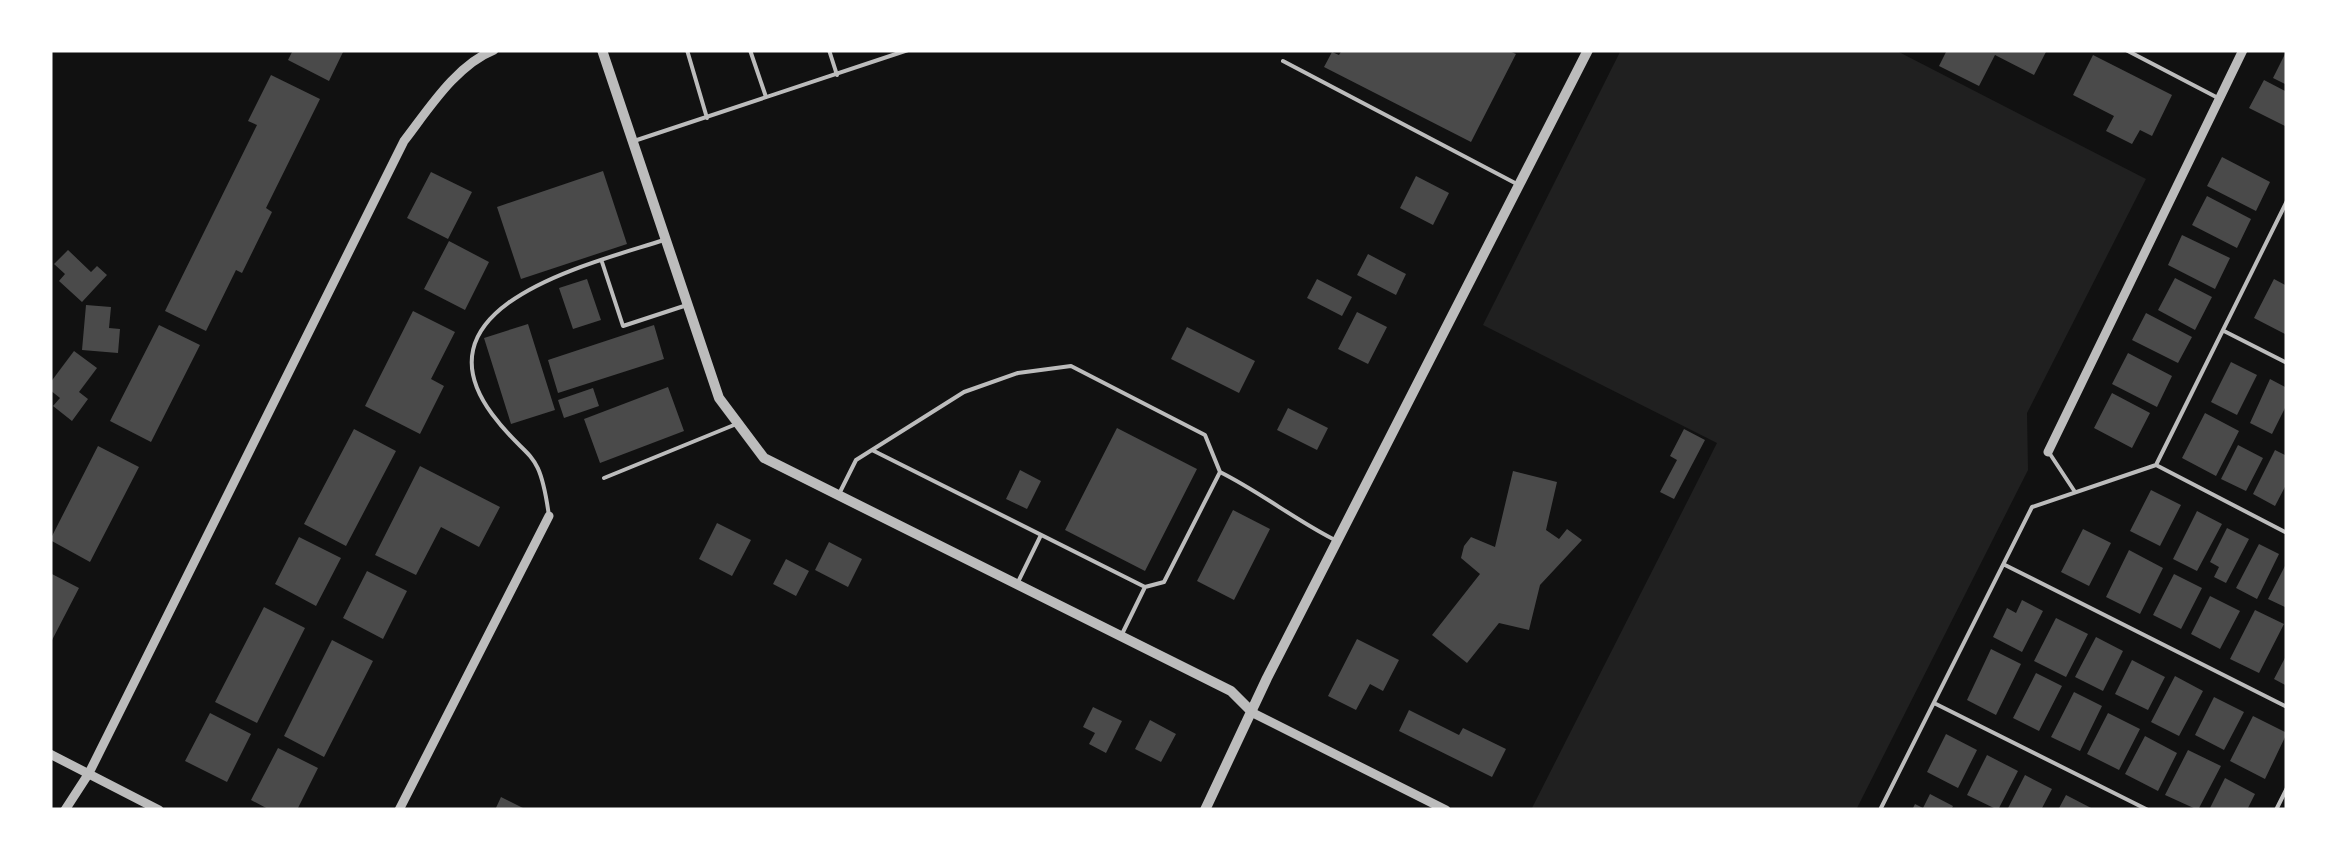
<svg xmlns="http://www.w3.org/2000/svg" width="2337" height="860" viewBox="0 0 2337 860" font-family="Karla,sans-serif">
<rect width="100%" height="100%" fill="#111"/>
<path fill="#202020" d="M1621,50H1895L2146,179L2027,413L2028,470L1856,810H1531L1717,443L1483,325Z"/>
<path fill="#4a4a4a" d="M293,50H344L329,81L288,60Z
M1342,50H1507L1516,54L1471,142L1324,67L1332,52L1339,55Z
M1947,50H2047L2034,75L1995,55L1979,86L1939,66Z
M2287,50V85L2273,78Z
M2093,55L2172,95L2152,136L2140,130L2132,144L2106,131L2114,116L2073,95Z
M271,75L320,99L266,208L272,212L242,273L236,270L206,331L165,311L257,125L248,121Z
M2264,80L2287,92V127L2249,108Z
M2222,157L2270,182L2256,211L2207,186Z
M603,171L627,244L521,279L497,207Z
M431,172L472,192L448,239L407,218Z
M1416,176L1449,193L1433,225L1400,208Z
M2207,196L2251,219L2237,248L2192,225Z
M2182,235L2230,258L2215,289L2168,265Z
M449,241L489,262L465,310L424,289Z
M68,250L91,272L97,266L107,275L82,302L59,281L65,274L54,264Z
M1368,254L1406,274L1396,295L1357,275Z
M2175,278L2212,297L2195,330L2158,310Z
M587,279L601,320L573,329L559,288Z
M1317,279L1352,297L1342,316L1307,298Z
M2274,279L2287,286L2285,334L2254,318Z
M86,305L111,307L109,328L120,329L118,353L82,350Z
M413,311L455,332L431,379L444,386L420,434L365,406Z
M1357,312L1387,327L1368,364L1338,349Z
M2146,313L2192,337L2178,363L2132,340Z
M528,324L555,410L511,424L484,338Z
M159,325L200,345L151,442L110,421Z
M654,325L664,359L558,393L548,360Z
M1187,327L1255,361L1239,393L1171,359Z
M74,351L97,368L79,392L88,399L72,421L53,406L60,398L50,390V383Z
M2128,353L2172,376L2157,407L2112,384Z
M2231,362L2257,375L2237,415L2211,402Z
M2270,379L2287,388V404L2272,434L2250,423Z
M668,387L684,431L600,463L584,419Z
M593,388L599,406L564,418L558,400Z
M2112,393L2150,413L2132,448L2094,428Z
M1288,408L1328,428L1317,450L1277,430Z
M2205,413L2239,431L2216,476L2182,458Z
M1117,428L1197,469L1145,571L1065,530Z
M354,429L396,451L346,546L304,524Z
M1684,429L1705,440L1674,499L1660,492L1677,460L1670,456Z
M2238,445L2263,458L2246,491L2221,479Z
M98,446L139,467L90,562L50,540Z
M2275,450L2287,456V483L2275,506L2253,494Z
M420,466L500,507L479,547L441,527L416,575L375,555Z
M1020,470L1041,481L1027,509L1006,499Z
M1513,471L1557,482L1546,530L1559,539L1567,529L1582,540L1540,585L1529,630L1499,623L1467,663L1432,635L1480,574L1461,558L1464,546L1471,537L1495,547Z
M2151,490L2181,505L2160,546L2130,531Z
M1233,510L1270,529L1234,600L1197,581Z
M2197,511L2222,524L2197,571L2173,559Z
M717,523L751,540L732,576L699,559Z
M2227,528L2249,539L2226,583L2214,577L2219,567L2210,562Z
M2083,529L2111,543L2089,586L2061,572Z
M299,537L341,558L316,606L275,584Z
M829,542L862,559L848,587L815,570Z
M2259,544L2279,554L2257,599L2236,588Z
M2129,550L2163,568L2140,614L2106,597Z
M786,559L809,571L796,596L773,584Z
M2287,562V608L2268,599Z
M367,571L407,591L383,639L343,618Z
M50,573L79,588L50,644Z
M2174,574L2202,588L2181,629L2153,615Z
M2210,596L2240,611L2220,649L2191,634Z
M2022,600L2043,611L2022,652L1993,637L2007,608L2016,613Z
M264,607L305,628L257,723L215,702Z
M2255,610L2284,624L2259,673L2230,659Z
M2056,618L2088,634L2066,677L2034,661Z
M2096,637L2123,651L2103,691L2075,677Z
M1357,639L1399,660L1383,691L1370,684L1356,710L1328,696Z
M332,640L373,661L324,757L284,736Z
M1991,649L2021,664L1996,715L1967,700Z
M2287,654V686L2274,679Z
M2132,660L2165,677L2148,710L2115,694Z
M2036,673L2062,686L2039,731L2013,718Z
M2175,676L2203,691L2179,736L2151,722Z
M2074,692L2102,706L2080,751L2051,737Z
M2214,697L2244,712L2224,750L2195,735Z
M1093,707L1122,721L1106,753L1089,744L1095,733L1083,727Z
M1409,710L1459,735L1463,728L1506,749L1492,777L1399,731Z
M210,713L251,734L227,782L185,761Z
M2108,713L2140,729L2119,770L2087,754Z
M2253,716L2287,733L2265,779L2230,761Z
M1150,720L1176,734L1161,762L1135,749Z
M1946,734L1977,750L1958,788L1927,772Z
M2145,736L2177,753L2158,791L2125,774Z
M278,748L318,768L297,810H270L251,800Z
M2188,750L2221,766L2198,810L2165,795Z
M1987,755L2018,771L1998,810L1967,795Z
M2025,775L2052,789L2041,810H2007Z
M2225,778L2255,794L2247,810H2209Z
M1930,794L1953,806L1951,810H1912L1915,804L1923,808Z
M2066,795L2095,810H2058Z
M501,797L527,810H495Z"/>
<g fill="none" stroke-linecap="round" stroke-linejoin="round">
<path stroke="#bcbcbc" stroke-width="4" d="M687,50L707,118
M750,50L766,97
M829,50L837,75
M2126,50L2220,99
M1283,61L1515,183
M637,140L908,50
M602,262L623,326L687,305
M2224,331L2287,363
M872,450L1145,587L1164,582L1220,472
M2050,454L2075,492
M2156,465L2287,533
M604,478L734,425
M839,494L856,460L964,392L1018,373L1071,366L1205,435L1220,472C1260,492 1294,519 1333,539
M549,516C539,444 529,464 492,414C411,304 594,263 664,240
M2005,565L2287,707
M1017,584L1041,535
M1123,632L1145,587
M1934,703L2148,810
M1880,810L2032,507L2156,465L2287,201
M2276,810L2287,788"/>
<path stroke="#bcbcbc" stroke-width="9" d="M2048,452L2243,50
M1253,713L1446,810
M50,754L159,810
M65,810L89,773L404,141C428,110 456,65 494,50
M399,810L549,516"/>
<path stroke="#bcbcbc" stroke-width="10" d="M602,50L719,398L764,458L1231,691L1253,713
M1205,810L1267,678L1588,50"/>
</g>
<rect width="2337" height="860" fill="none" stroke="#ffffff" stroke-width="105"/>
</svg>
